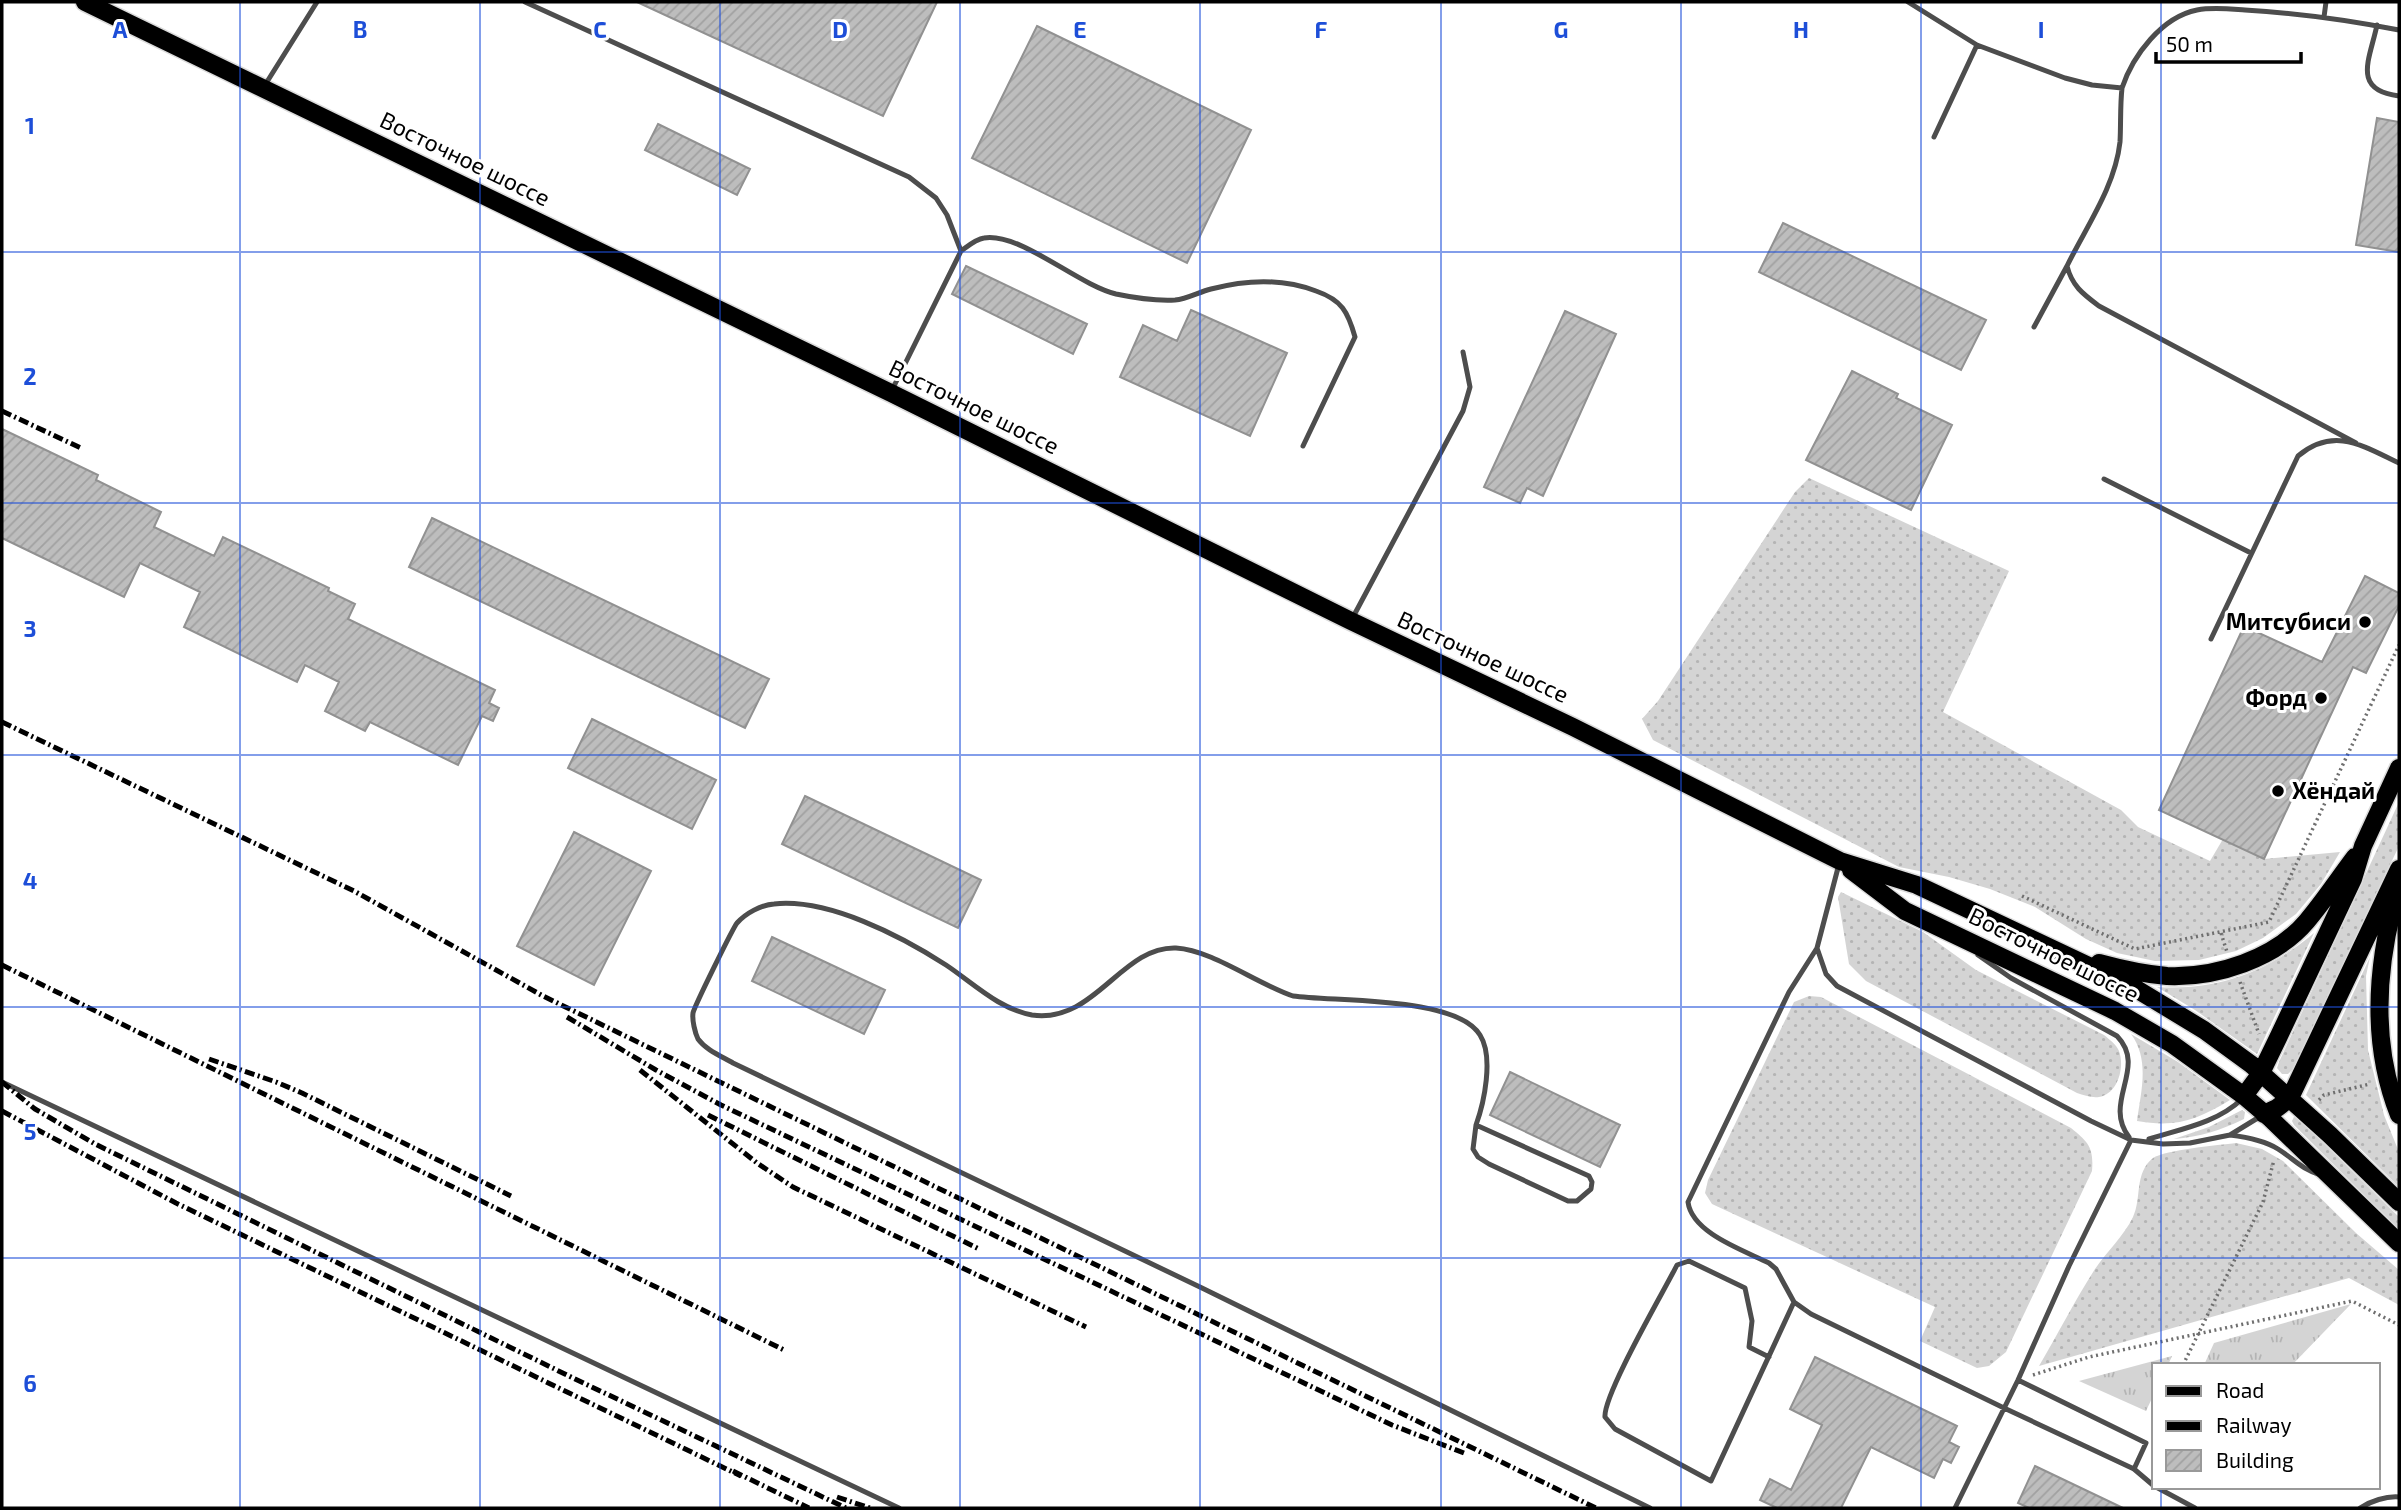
<svg xmlns="http://www.w3.org/2000/svg" width="2401" height="1510" viewBox="0 0 2401 1510" font-family="'Exo 2',sans-serif">
<defs>
<pattern id="grass-dots" width="8" height="8" patternUnits="userSpaceOnUse" patternTransform="scale(1.75)"><rect width="8" height="8" fill="#d4d4d4"/><path d="M2 2h.1M6 6h.1" fill="none" stroke="#b4b4b4" stroke-width="1.8" stroke-linecap="round"/></pattern>
<pattern id="park-tufts" width="24" height="20" patternUnits="userSpaceOnUse" patternTransform="scale(1.75)"><rect width="24" height="20" fill="#d4d4d4"/><path d="M3 7l-1-3M5 7V3M7 7l1-3M15 17l-1-3M17 17v-4M19 17l1-3" fill="none" stroke="#b4b4b4"/></pattern>
<pattern id="building-hatch" width="6" height="6" patternUnits="userSpaceOnUse" patternTransform="scale(1.75)"><rect width="6" height="6" fill="#bdbdbd"/><path d="M-1 1l2-2M0 6l6-6M5 7l2-2" fill="none" stroke="#a1a1a1"/></pattern>
</defs>
<rect width="100%" height="100%" fill="#fff"/>
<path fill="url(#grass-dots)" d="M1809,478L2009,571L1943,712L2121,810L2138,827L2210,861L2223,839L2264,859L2340,852L2321,884L2296,914L2263,938L2236,951L2199,960L2155,961L2117,953L2086,939L2035,907L1990,889L1949,877L1899,867L1653,740L1642,719L1658,701L1795,492Z
M2399,802V846L2293,1069L2288,1074H2282L2277,1068L2279,1062Z
M1841,892L1923,932L1976,970L2104,1035C2110,1040 2116,1044 2119,1051C2125,1067 2118,1094 2099,1097C2091,1098 2084,1095 2077,1093L1866,981L1849,964L1838,897Z
M2314,933L2257,1054L2195,1010L2157,987C2217,991 2268,972 2314,933Z
M2370,957L2366,976L2368,1050L2384,1115L2399,1152V1187L2306,1095Z
M1809,996L1821,997L2071,1128C2088,1142 2094,1147 2092,1171L2006,1352L1989,1366L1977,1368L1920,1341L1935,1307L1712,1204L1705,1193L1708,1180L1794,1002Z
M2131,1034L2178,1062L2230,1100C2197,1120 2176,1128 2137,1121C2141,1091 2150,1060 2131,1034Z
M2242,1110L2245,1112L2244,1119C2221,1130 2200,1137 2174,1139L2209,1127Z
M2294,1117L2299,1119L2399,1217V1230L2294,1125L2292,1121Z
M2236,1143L2262,1149L2283,1161L2356,1233L2399,1270V1305L2349,1278L2039,1366C2058,1334 2075,1300 2095,1269C2107,1251 2124,1236 2133,1217C2142,1198 2134,1173 2153,1158C2165,1150 2219,1145 2236,1143Z"/>
<path fill="url(#park-tufts)" d="M2351,1304L2292,1365H2204L2214,1343Z
M2172,1356L2168,1365H2154V1394L2146,1411L2079,1381Z"/>
<path fill="url(#building-hatch)" stroke="#919191" stroke-width="2" d="M637,2H937L883,116Z
M1037,26L1251,130L1187,263L972,158Z
M2377,118L2399,122V252L2356,245Z
M658,124L750,169L737,195L645,150Z
M1783,223L1986,320L1961,370L1759,272Z
M966,266L1087,324L1073,354L952,294Z
M1191,310L1287,353L1250,436L1120,377L1143,325L1177,341Z
M1565,311L1616,334L1543,496L1527,488L1520,503L1484,487Z
M1852,371L1898,394L1896,398L1952,425L1911,510L1806,460Z
M2,429L98,475L96,480L161,512L154,527L214,556L223,537L329,588L328,591L355,604L348,619L495,690L489,703L499,708L493,721L482,716L458,765L370,722L365,731L325,711L339,682L305,665L297,682L184,627L200,592L140,563L124,597L2,538Z
M432,518L769,679L745,728L409,567Z
M2365,576L2399,593V606L2366,673L2353,667L2264,859L2159,810L2244,626L2322,662Z
M592,719L716,780L692,829L568,768Z
M805,796L981,880L958,928L782,844Z
M574,832L651,871L594,985L517,946Z
M772,937L885,990L864,1034L752,981Z
M1510,1072L1620,1125L1600,1167L1490,1115Z
M1815,1357L1957,1426L1949,1442L1959,1447L1951,1463L1943,1459L1934,1478L1871,1447L1841,1508H1777L1760,1500L1770,1479L1791,1490L1822,1425L1790,1409Z
M2035,1466L2123,1508H2029L2018,1503Z"/>
<g fill="none" stroke-linecap="round" stroke-linejoin="round">
<g stroke="#dbdbdb" stroke-width="21">
<path id="primary" d="M85,2L891,393L1351,621L1573,727L1840,861L1917,885L2133,987L2204,1030L2252,1065L2330,1135L2399,1202
M1851,870L1905,911L2115,1011L2172,1044L2244,1096L2271,1119L2399,1243
M2397,892C2376,966 2370,1042 2399,1115
M2099,963C2121,969 2144,974 2167,976C2216,978 2275,959 2307,921C2324,901 2339,878 2355,857
M2244,1096L2261,1073L2278,1038L2353,879L2363,846L2399,768
M2264,1114L2277,1108L2290,1098L2399,869"/>
</g>
<path stroke="#6f6f6f" stroke-width="3.5" stroke-dasharray="2 3.5" stroke-linecap="butt" d="M2022,896L2135,949L2269,922L2399,645
M2221,933L2227,952
M2240,982L2259,1034
M2319,1100L2324,1095L2370,1084
M2183,1365L2263,1202L2274,1160
M2033,1375L2089,1357L2352,1301L2399,1325"/>
<path stroke="#4d4d4d" stroke-width="5" d="M525,2L909,177L936,198L947,215L961,251
M1908,2L1977,45L2065,78L2092,85L2122,88C2133,55 2162,17 2197,10C2213,7 2230,9 2245,10C2297,13 2348,20 2399,30
M2324,17L2326,2
M2377,25C2370,59 2351,90 2399,96
M265,85L317,2
M2122,88C2120,106 2121,124 2120,142C2115,187 2086,227 2067,266C2072,286 2083,294 2099,306L2356,443
M1934,137L1977,45
M2034,327L2067,266
M892,390L961,251C968,246 976,239 984,238C1020,232 1078,285 1116,294C1135,298 1156,301 1175,300C1187,299 1199,292 1211,289C1245,280 1282,278 1316,291C1342,300 1348,312 1355,337L1303,446
M2104,479L2251,553
M1352,619L1463,411L1470,387L1463,352
M2211,639L2298,456C2334,426 2363,446 2399,463
M1817,948L1839,864
M1978,955L2011,978L2117,1036C2148,1068 2102,1102 2129,1137
M2,1082L899,1508
M1476,1125L1473,1149L1478,1157L1489,1164L1568,1201H1577L1591,1189L1592,1182L1589,1176L1476,1125C1484,1103 1494,1057 1480,1035C1456,996 1336,1002 1293,996C1257,984 1212,950 1176,948C1121,946 1095,1024 1032,1015C999,1009 973,983 946,965C901,936 828,898 774,904C761,905 746,913 737,923C733,928 694,1007 693,1013C692,1020 695,1033 698,1039C706,1050 721,1056 733,1063L1202,1288L1650,1508
M2230,1135C2246,1137 2264,1140 2278,1149C2294,1159 2301,1169 2321,1175
M2149,1139C2181,1129 2217,1123 2242,1099
M1769,1357L1749,1347L1752,1321L1745,1288L1689,1261L1677,1265C1664,1291 1603,1395 1605,1417L1615,1429L1711,1481L1794,1302
M2018,1380L2146,1443L2134,1469
M2154,1486L2134,1469L2004,1408L1811,1314L1794,1302L1776,1269L1769,1263C1743,1250 1692,1233 1688,1202L1789,992L1817,948L1826,974L1837,986L2091,1121L2131,1140L2163,1144L2190,1143L2230,1135L2261,1116
M2156,1487L2195,1508
M1955,1508L2018,1380L2069,1266L2131,1140
M2360,1508C2371,1501 2386,1496 2399,1497"/>
<use href="#primary" stroke="#000" stroke-width="18"/>
<path stroke="#000" stroke-width="5" stroke-dasharray="10 3.5 2 3.5" stroke-linecap="butt" d="M2,411L83,449
M2,722L354,891L543,996L1596,1508
M2,965L784,1350
M567,1017L656,1070L721,1105L1392,1425L1464,1453
M209,1059L276,1082L302,1093L511,1196
M640,1070L757,1163L793,1187L1086,1327
M2,1082L35,1109L95,1144L573,1378L846,1508
M2,1111L176,1203L741,1476
M708,1115L979,1249
M733,1471L809,1508
M837,1497L870,1508"/>
</g>
<path fill="none" stroke="#1d4ed8" stroke-width="2" stroke-opacity="0.55" d="M240,2V1508M480,2V1508M720,2V1508M960,2V1508M1200,2V1508M1441,2V1508M1681,2V1508M1921,2V1508M2161,2V1365M2,252H2399M2,503H2399M2,755H2399M2,1007H2399M2,1258H2399M2161,1487V1508"/>
<g fill="#000" stroke="#fff" stroke-width="2.5">
<circle cx="2365" cy="622" r="7"/>
<circle cx="2321" cy="698" r="7"/>
<circle cx="2278" cy="791" r="7"/>
</g>
<g text-anchor="middle" stroke-width="6" stroke-linejoin="round" paint-order="stroke">
<g font-size="23" fill="#000" stroke="#fff">
<text transform="translate(465 159) rotate(26)" y="8">Восточное шоссе</text>
<text transform="translate(974 407) rotate(26)" y="8">Восточное шоссе</text>
<text transform="translate(1483 657) rotate(25)" y="8">Восточное шоссе</text>
<text transform="translate(2054 955) rotate(26)" y="8">Восточное шоссе</text>
</g>
<g font-size="23" font-weight="bold" fill="#000" stroke="#fff" text-anchor="end">
<text x="2351" y="630">Митсубиси</text>
<text x="2307" y="706">Форд</text>
<text x="2292" y="799" text-anchor="start">Хёндай</text>
</g>
</g>
<g font-size="23" text-anchor="middle" font-weight="bold" fill="#1d4ed8" stroke="#fff" stroke-width="6" stroke-linejoin="round" paint-order="stroke">
<text x="120" y="38">A</text>
<text x="360" y="38">B</text>
<text x="600" y="38">C</text>
<text x="840" y="38">D</text>
<text x="1080" y="38">E</text>
<text x="1321" y="38">F</text>
<text x="1561" y="38">G</text>
<text x="1801" y="38">H</text>
<text x="2041" y="38">I</text>
<text x="30" y="134">1</text>
<text x="30" y="385">2</text>
<text x="30" y="637">3</text>
<text x="30" y="889">4</text>
<text x="30" y="1140">5</text>
<text x="30" y="1392">6</text>
</g>
<rect width="2401" height="1510" fill="none" stroke="#000000" stroke-width="7"/>
<rect x="2152" y="1363" width="228" height="126" fill="#ffffff" stroke="#999999" stroke-width="2"/>
<rect x="2166" y="1386" width="35" height="10" fill="#000000" stroke="#999999" stroke-width="2"/>
<text x="2216" y="1398" font-size="21" fill="#000000">Road</text>
<rect x="2166" y="1421" width="35" height="10" fill="#000000" stroke="#999999" stroke-width="2"/>
<text x="2216" y="1433" font-size="21" fill="#000000">Railway</text>
<rect x="2166" y="1450" width="35" height="21" fill="url(#building-hatch)" stroke="#999999" stroke-width="2"/>
<text x="2216" y="1468" font-size="21" fill="#000000">Building</text>
<path d="M2156 52v10h145v-10" fill="none" stroke="#000000" stroke-width="3.5"/>
<text x="2166" y="52" font-size="21" fill="#000000" stroke="#ffffff" stroke-width="5" paint-order="stroke">50 m</text>
</svg>
